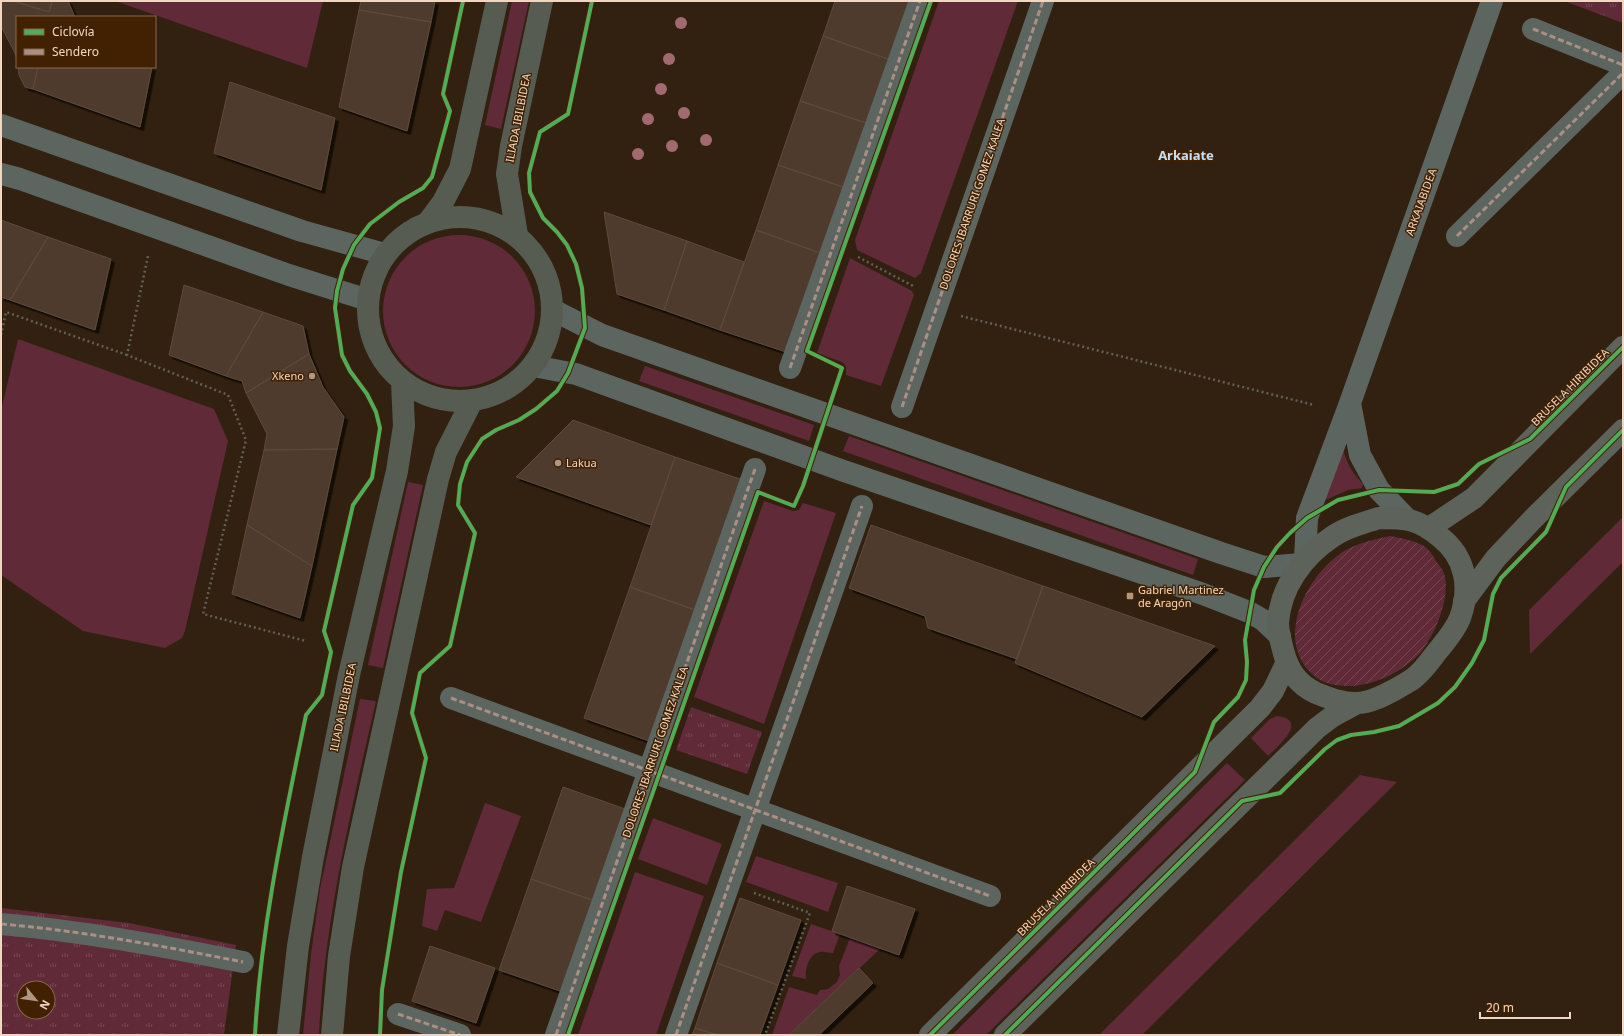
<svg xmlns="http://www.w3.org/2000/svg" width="1624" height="1036" viewBox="0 0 1624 1036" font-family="'Noto Sans',sans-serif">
<defs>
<pattern id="park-tufts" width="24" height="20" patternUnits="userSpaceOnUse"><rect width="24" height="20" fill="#602a39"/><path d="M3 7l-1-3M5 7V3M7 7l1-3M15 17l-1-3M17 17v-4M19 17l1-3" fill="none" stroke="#774854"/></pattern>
<pattern id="garden-furrows" width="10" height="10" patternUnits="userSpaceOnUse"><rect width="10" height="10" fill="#602a39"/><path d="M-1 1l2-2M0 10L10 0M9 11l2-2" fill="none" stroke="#774854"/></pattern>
<filter id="shadow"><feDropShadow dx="3.5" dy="3.5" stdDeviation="0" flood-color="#0009"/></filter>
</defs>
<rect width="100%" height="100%" fill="#322110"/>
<path fill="#602a39" d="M115,1H323L307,68Z
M512,1H529L501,129L485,125Z
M939,1H1018L921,273L915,278L857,250L855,240Z
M383 311a76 76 0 1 1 152 0a76 76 0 1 1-152 0Z
M850,258L912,291L914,295L881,386L846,375V366L842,362L817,353Z
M18,339L214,409L228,441L185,631L182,638L165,648L83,631L1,575V411Z
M645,366L814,425L809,441L639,381Z
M849,436L1198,559L1193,575L843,451Z
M1342,446C1346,461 1351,472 1363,484L1362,488L1348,490L1323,501Z
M408,482L423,485L383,668L368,665Z
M764,501L793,511L799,510L803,503L836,513L764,724L694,697Z
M1623,517V562L1530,654L1529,610Z
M360,699L376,701C351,811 324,922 319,1035H303L311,954L320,889Z
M1277,716C1310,720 1277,747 1268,756L1251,738L1270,719Z
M1227,763L1245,780L986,1035H952Z
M1360,775L1397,782L1142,1035H1099Z
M485,803L521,816L481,922L445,910L437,931L422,926L427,889L454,888Z
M653,818L722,844L707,885L638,859Z
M756,856L838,883L828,912L746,882Z
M635,872L704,896L656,1035H578Z
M811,924L840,934L833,953C829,953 823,951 820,952C808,954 805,970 806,979L792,976Z
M850,938L881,948L789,1035H772L789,987L817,995L820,990L828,989L837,982L840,975L839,966Z"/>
<path fill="url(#park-tufts)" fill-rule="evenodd" d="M1564,1H1623V23Z
M691,707L762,732L747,774L676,750Z
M1,908L129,923L236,945L224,1035H1ZM24,988H48V1012H24Z"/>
<path fill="url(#garden-furrows)" d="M1390,536C1401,538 1412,540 1422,545C1428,548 1433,555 1436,561C1438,564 1441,567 1443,571C1453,593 1435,635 1421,652C1404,671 1376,685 1351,686C1340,686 1326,685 1317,678C1274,645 1302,583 1337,556C1352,544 1371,540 1390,536Z"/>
<path fill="#4f3a2d" stroke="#5d4a3e" filter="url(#shadow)" d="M1,1H13L49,12L52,1H68L75,17H17V62L16,55L1,26Z
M13,1H52L49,12Z
M361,1H435L431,22L359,10Z
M835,1H912L891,60L823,36Z
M359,10L431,22L407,131L339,107Z
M823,36L891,60L869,124L800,101Z
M18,67H38L33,89L25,87L19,75Z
M38,67H152L140,127L33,89Z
M230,82L335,118L321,190L214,153Z
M800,101L869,124L846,188L778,165Z
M778,165L846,188L823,254L756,230Z
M604,212L687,241L664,310L617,294Z
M1,220L48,237L10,300L1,297Z
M756,230L823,254L789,353L720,330Z
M48,237L111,259L95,330L10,300Z
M687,241L744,262L720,330L664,310Z
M184,285L263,312L226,376L169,355Z
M263,312L303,326L309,354L246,393L242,381L226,376Z
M309,354L323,387L344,417L337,449L264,450L267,434L246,393Z
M573,420L675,457L651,525L516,477Z
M337,449L312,566L247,525L264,450Z
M675,457L743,480L698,611L630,587Z
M247,525L312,566L300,618L232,594Z
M871,525L1043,586L1017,659L928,628L925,616L849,588Z
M1043,586L1215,646L1142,717L1015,663Z
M630,587L698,611L652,742L584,718Z
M563,787L628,810L595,901L531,879Z
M531,879L595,901L563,992L499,970Z
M847,886L915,909L899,955L832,931Z
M740,898L801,920L778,985L717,963Z
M430,946L495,968L476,1023L412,1001Z
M717,963L778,985L760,1035H717L695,1028Z
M859,968L873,983L819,1035H789Z
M695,1028L717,1035H692Z"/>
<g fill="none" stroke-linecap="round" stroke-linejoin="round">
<path stroke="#616057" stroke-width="2.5" stroke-dasharray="2 3" stroke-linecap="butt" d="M148,256L127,355L228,395L246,440L203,614L306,641
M858,257L915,287
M961,316L1314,405
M1,335L6,312L127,355
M754,893L810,913L765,1035"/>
<path stroke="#5c6560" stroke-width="22" d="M1533,29L1623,65
M1,125L302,231L385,254
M1,174L20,179L289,275L368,300
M1457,236L1623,73
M553,310L602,335L1221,553L1264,567L1301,564
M533,366L576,374L841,470L1203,594L1249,612L1263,620L1280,636
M790,368L920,1
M1350,403L1360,455L1379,490L1406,518
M902,407L1043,1
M1305,560L1307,518L1350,403L1492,1
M451,698L990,896
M1,924C83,931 162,946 243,962
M398,1014L460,1035
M556,1035L755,469
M676,1035L862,506"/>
<path stroke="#575c53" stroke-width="22" d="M368 309a92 92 0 1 1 184 0a92 92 0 1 1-184 0Z
M428,222L443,202L460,169L497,1
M517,235L507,174L511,146L542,1
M288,1035L298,946L313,857L349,675L397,471L404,426L402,382
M332,1035L339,956L353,867L438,479L446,452L472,401"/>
<path stroke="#5d635b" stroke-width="22" d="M1379,518C1407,518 1418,519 1440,537C1466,557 1471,588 1460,618C1455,631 1444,643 1436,653C1430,661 1423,671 1414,678C1409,682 1402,685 1396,689C1385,695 1370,703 1357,703C1343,704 1329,698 1316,693C1297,684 1288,670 1283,650C1281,642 1278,632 1278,623C1280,588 1303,556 1332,537C1346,527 1364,523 1379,518Z
M1429,528L1474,498L1623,347
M1464,601L1496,558L1533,519L1623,430
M930,1035L1260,708L1273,691L1286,664
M1005,1035L1317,728L1333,716L1357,703"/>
<path stroke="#ac8f84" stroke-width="3" stroke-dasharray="6 3" stroke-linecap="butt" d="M1533,29L1623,65
M1457,236L1623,73
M790,368L920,1
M902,407L1043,1
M451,698L990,896
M1,924C83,931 162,946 243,962
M398,1014L460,1035
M556,1035L755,469
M676,1035L862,506"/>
<g stroke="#412101" stroke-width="6">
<path id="cycleway" d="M255,1035C261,926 284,822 306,715L322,695L331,652L324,631L353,505L372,478L380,428L376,412L367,394L350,371L342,355L335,308L337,291L343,269L354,245L370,224L399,202L423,188L432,177L450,111L443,94L463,1
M380,1035L382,990L401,872L426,758L412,713L420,673L450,646L475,533L458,505L460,484L467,462L482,439L496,430L519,420L536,409L557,391L568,373L585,328L582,288L576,264L567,245L557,232L543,218L530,192L529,173L540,132L568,114L592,1
M568,1035L758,492L794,506L803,486L842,368L807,351L931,1
M930,1035L1195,772L1214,722L1238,697L1246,680L1247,662L1245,640L1254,590L1264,567L1277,547L1290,533L1307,518L1338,500L1379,490L1434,492L1458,484L1479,464L1530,439L1623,347
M1005,1035L1242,801L1280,793L1325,749L1337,740L1351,735L1374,732L1399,726L1438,703L1455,687L1472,663L1484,640L1493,594L1501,578L1546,532L1566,487L1623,430"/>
</g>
<use href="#cycleway" stroke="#51ab58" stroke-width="4"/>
</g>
<g fill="#a26a70">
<circle cx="681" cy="23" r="6"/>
<circle cx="669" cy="59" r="6"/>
<circle cx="661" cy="89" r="6"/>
<circle cx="684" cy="113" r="6"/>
<circle cx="648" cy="119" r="6"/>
<circle cx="706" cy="140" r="6"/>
<circle cx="672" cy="146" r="6"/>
<circle cx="638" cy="154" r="6"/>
</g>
<g fill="#ae9783" stroke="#412101" stroke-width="1.5">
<circle cx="312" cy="376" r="4"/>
<circle cx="558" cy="463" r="4"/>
<rect x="1126" y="592" width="8" height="8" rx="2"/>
</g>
<g text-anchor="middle" stroke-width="3" stroke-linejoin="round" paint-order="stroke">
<g font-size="11" fill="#f1d6c1" stroke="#412101">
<text transform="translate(518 118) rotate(-79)" y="4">ILIADA IBILBIDEA</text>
<text transform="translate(1421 202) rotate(-70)" y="4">ARKAIABIDEA</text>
<text transform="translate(972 204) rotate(-71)" y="4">DOLORES IBARRURI GOMEZ KALEA</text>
<text transform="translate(1570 387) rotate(-45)" y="4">BRUSELA HIRIBIDEA</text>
<text transform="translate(343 707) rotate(-78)" y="4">ILIADA IBILBIDEA</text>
<text transform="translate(655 752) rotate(-71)" y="4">DOLORES IBARRURI GOMEZ KALEA</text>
<text transform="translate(1056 897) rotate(-45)" y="4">BRUSELA HIRIBIDEA</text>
</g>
<g font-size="11" fill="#f1d6c1" stroke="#412101" text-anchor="start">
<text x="304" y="380" text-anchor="end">Xkeno</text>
<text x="566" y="467">Lakua</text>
<text x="1138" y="594">Gabriel Martinez<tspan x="1138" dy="13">de Aragón</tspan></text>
</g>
<g font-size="13" font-weight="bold" fill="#c5e0f4" stroke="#412101">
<text x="1186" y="160">Arkaiate</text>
</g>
</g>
<rect width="1624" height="1036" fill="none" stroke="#f1d6c1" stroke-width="4"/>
<rect x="16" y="16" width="140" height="52" fill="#412101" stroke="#87694e"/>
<rect x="24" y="29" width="20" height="6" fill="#51ab58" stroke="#87694e"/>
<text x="52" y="36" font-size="12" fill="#f1d6c1">Ciclovía</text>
<rect x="24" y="49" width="20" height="6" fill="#ac8f84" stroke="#87694e"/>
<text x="52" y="56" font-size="12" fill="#f1d6c1">Sendero</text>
<g transform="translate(36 1000) rotate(119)"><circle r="19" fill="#412101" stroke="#87694e"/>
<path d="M0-3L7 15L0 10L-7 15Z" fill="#ae9783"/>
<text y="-6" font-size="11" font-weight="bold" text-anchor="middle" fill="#f1d6c1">N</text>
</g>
<path d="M1480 1012v6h90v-6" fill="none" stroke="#f1d6c1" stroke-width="2"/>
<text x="1486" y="1012" font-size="12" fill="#f1d6c1" stroke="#412101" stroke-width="3" paint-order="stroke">20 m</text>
</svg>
